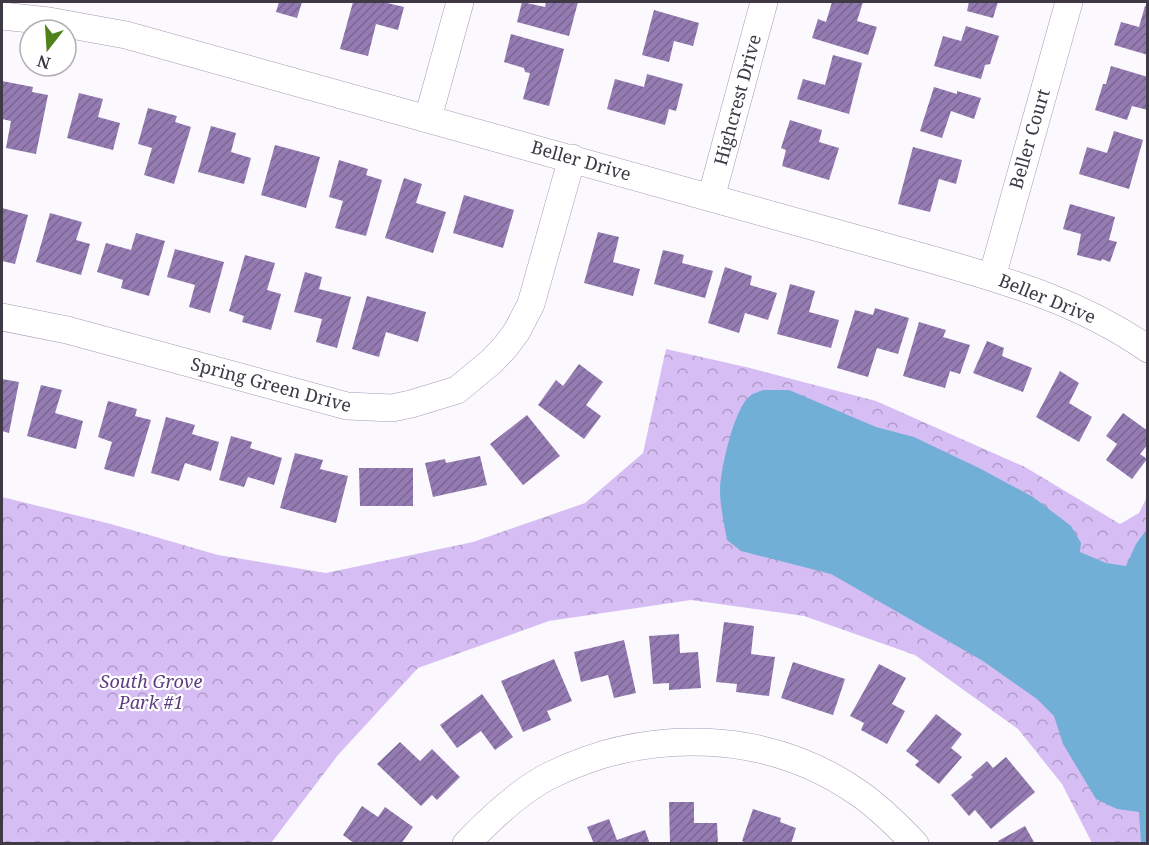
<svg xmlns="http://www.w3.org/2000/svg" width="1149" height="845" viewBox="0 0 1149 845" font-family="'Noto Serif',serif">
<defs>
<pattern id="park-crowns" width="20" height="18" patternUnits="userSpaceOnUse" patternTransform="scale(1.5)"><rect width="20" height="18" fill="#d6bef4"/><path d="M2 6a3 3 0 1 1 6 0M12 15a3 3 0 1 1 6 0" fill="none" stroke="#af9bc7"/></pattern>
<pattern id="building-hatch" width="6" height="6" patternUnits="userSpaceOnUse" patternTransform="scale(1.5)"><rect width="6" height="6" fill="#947bb1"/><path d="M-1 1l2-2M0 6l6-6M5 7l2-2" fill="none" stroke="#7a6692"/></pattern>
</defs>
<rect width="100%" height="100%" fill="#fbf8fe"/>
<path fill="url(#park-crowns)" d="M666,349L750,368L876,401L1025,467L1120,524L1139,513L1147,497V843H1092L1062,784L1018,729L915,655L804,616L691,600L549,621L418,668L338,755L271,843H2V497L111,524L218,555L326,573L473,542L585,503L643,453Z"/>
<path fill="#72afd6" d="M763,390H789L876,427L914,437L981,469L1033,497L1071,526L1081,543L1080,552L1106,563L1126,566L1136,544L1147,529V843H1141L1139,812L1117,809L1096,799L1063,744L1054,716L1037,699L983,661L831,574L741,551L727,540C724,523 720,506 720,489C721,468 734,408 750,396C753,393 759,392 763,390Z"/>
<path fill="url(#building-hatch)" d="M279,2H302L297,18L276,12Z
M353,2H383L404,7L398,30L376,24L368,56L340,49Z
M522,2L545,7L546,2H578L569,36L517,22Z
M832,2H863L857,21L877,27L868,55L812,38L818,19L826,22Z
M969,2H998L993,18L967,11Z
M1145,6L1148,7V55L1114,45L1121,22L1139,27Z
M654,10L699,23L693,46L674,41L669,62L642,55Z
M966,26L999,36L990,64L985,65L981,79L934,66L943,36L961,41Z
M511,34L564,49L549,106L523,99L530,73L525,72L524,68L504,62Z
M833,55L862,63L849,114L797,99L803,79L825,85Z
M1111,66L1148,77V110L1132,106L1127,120L1095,110L1103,84H1106Z
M647,74L683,84L676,111L669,109L665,125L607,109L615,79L644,87Z
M2,81L33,87L32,92L48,95L36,154L6,148L11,121L2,119Z
M934,87L957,94V91L981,98L974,119L951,111L942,138L920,131Z
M79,93L103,99L98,117L120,123L113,150L67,138Z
M148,108L177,116L175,122L191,127L174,184L144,175L152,148L138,144Z
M790,120L822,130L819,142L839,148L829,180L782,166L786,150L781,148Z
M211,126L236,133L231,152L251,158L244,184L198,172Z
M1114,131L1143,140L1129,189L1079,174L1087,147L1107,153Z
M275,145L320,157L306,208L261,195Z
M913,147L962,160L956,184L939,179L930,212L898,204Z
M339,160L368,169L366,175L382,180L366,236L335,228L343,201L329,197Z
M404,178L422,184L416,203L446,212L433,253L385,238Z
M464,195L514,210L503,248L453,233Z
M1070,204L1115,217L1109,240L1117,242L1110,262L1102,259L1101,261L1077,255L1081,234L1063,229Z
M2,208L28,215L15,264L2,261Z
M50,213L82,222L76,240L90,244L81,275L36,262Z
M598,232L619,237L613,262L640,269L633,296L584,283Z
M136,233L165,241L149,296L121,288L123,280L97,272L106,243L131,250Z
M175,249L224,262L210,313L189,307L195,285L167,277Z
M663,250L684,255L682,263L713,271L705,298L654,284Z
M245,255L275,263L267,290L281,294L271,330L242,322L244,316L229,311Z
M725,267L752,276L750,285L777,293L768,320L745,313L739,333L708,323Z
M305,272L322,277L319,289L351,297L337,348L316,342L322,319L294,312Z
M790,284L815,291L809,312L839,320L831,348L777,334Z
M367,296L426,312L418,342L386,332L379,357L352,349Z
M875,308L909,318L898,354L877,348L868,377L837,368L855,310L873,315Z
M919,322L946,330L943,337L970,345L960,374L950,371L945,388L903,376Z
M987,341L1004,348L1002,356L1032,368L1023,392L973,373Z
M579,364L603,382L586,405L601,416L584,439L538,405L556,380L563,386Z
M1060,371L1079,383L1069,403L1092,417L1079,442L1036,417Z
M2,379L19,382L9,433L2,431Z
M41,385L62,390L55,413L83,421L76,449L27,436Z
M108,401L137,409L135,416L151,420L134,477L104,469L112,442L98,437Z
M1123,413L1148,431V444L1140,454L1147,459L1132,479L1106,460L1117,444L1106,436Z
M527,415L560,456L523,485L490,444Z
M166,417L195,425L192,434L219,442L211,471L185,463L179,481L151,473Z
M231,436L252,442L250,448L282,458L274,485L248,477L244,487L219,480Z
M295,453L323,460L320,469L348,476L336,523L280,508Z
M480,456L487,485L433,497L425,463L445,459L446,463Z
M359,468H413V506H360Z
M724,622L754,626L751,654L775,657L769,696L736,692L737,684L716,682Z
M679,634L680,653L698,652L701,688L669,690V683L653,684L649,636Z
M624,640L636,693L614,698L608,675L581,682L574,652Z
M554,659L572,701L547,711L551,720L523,732L501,681Z
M793,662L845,679L833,715L781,698Z
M879,664L906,678L892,704L905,711L887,744L861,730L864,723L850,716Z
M482,694L513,737L495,750L481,731L457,748L440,725Z
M936,714L962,734L951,748L962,757L939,784L915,765L919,761L906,751Z
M400,742L420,761L432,749L460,777L437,800L432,795L421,806L377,764Z
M1006,757L1035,792L991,829L975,810L969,816L951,795L973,777L971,775L987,761L993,768Z
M669,802H694V823H717L718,844H670Z
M362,806L378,817L385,807L413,827L401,844H355L343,835Z
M753,809L781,818L780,822L796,828L791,844H749L742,841Z
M609,819L617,840L645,830L650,844H594L587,827Z
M1025,826L1035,844H1000L998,841Z"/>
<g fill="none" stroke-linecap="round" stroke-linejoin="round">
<g stroke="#a69ab5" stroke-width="28">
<path id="minor" d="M2,16L49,21L126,35L937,261C1013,283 1082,303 1148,349
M428,118L460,2
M711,198L764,2
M992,277L1069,2
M2,317L67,330L347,406L392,408L411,404L457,390L492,361L506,346L517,331L531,304L572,158
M466,844C489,820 522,789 551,775C648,727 768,730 857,792C878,806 897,825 915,844"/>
</g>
<use href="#minor" stroke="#fff" stroke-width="27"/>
</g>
<g text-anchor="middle" stroke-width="4.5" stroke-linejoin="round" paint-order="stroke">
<g font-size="18" fill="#3e3944" stroke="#fff">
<text transform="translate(738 100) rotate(-75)" y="6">Highcrest Drive</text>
<text transform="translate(1030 139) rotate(-74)" y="6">Beller Court</text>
<text transform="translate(581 161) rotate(16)" y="6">Beller Drive</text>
<text transform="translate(1047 299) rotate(22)" y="6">Beller Drive</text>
<text transform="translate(271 385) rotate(15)" y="6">Spring Green Drive</text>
</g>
<g font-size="18" font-style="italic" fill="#5f3d82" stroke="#fff">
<text x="151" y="688">South Grove<tspan x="151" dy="21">Park #1</tspan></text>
</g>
</g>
<rect width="1149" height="845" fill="none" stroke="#3e3944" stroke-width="6"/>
<g transform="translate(48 48) rotate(197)"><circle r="28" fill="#ffffff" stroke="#b2b0b4" stroke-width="1.5"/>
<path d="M0-4.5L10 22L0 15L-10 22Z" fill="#4f831a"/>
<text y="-9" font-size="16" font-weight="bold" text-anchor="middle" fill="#3e3944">N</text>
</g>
</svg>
